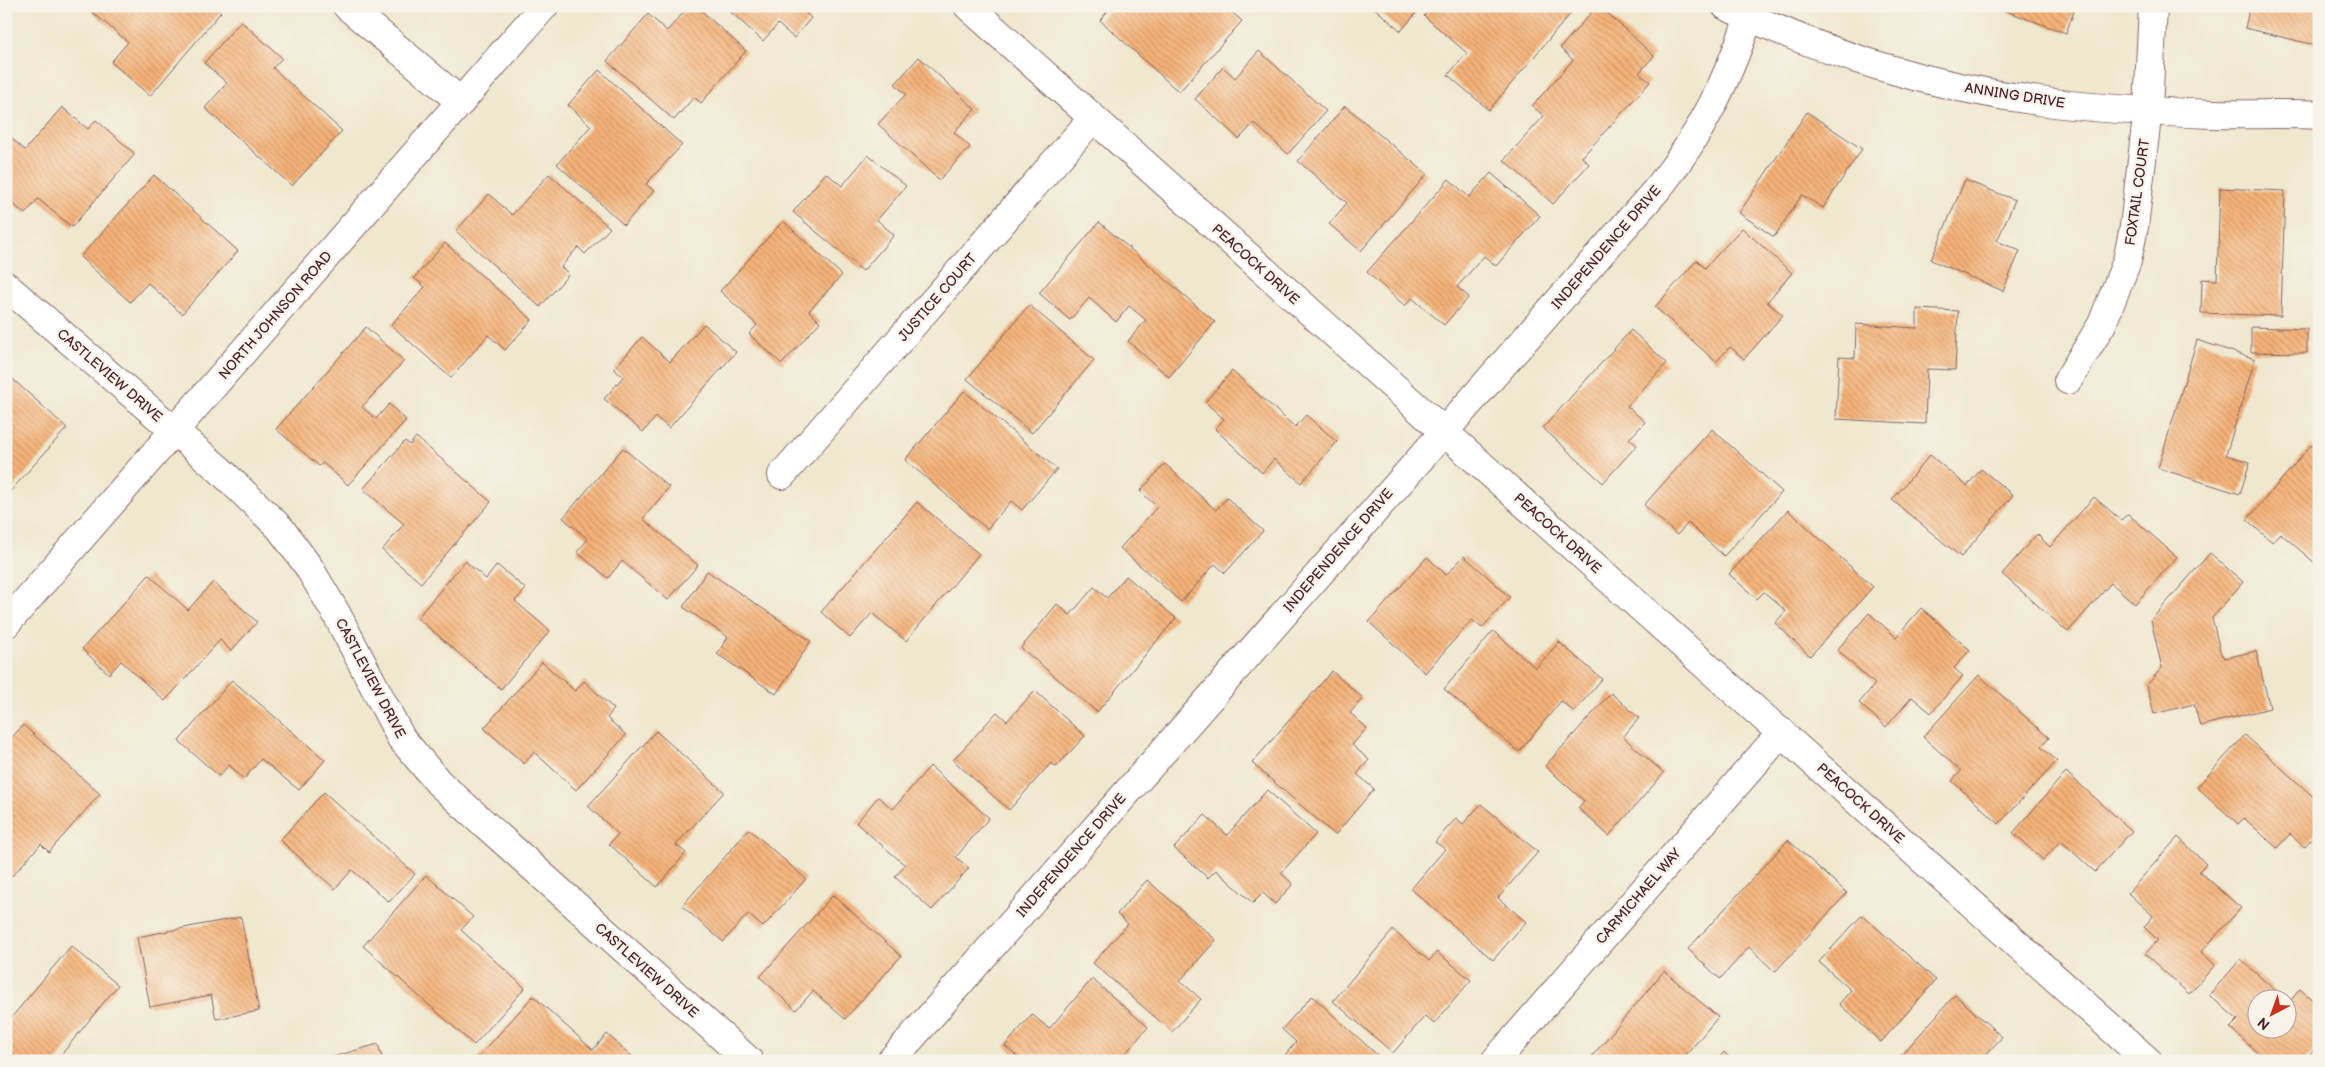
<svg xmlns="http://www.w3.org/2000/svg" width="2325" height="1067" viewBox="0 0 2325 1067" font-family="'Balsamiq Sans',sans-serif">
<defs>
<pattern id="building-back-hatch" width="6" height="6" patternUnits="userSpaceOnUse" patternTransform="scale(1.25)"><rect width="6" height="6" fill="#f6b378"/><path d="M-1 5l2 2M0 0l6 6M5-1l2 2" fill="none" stroke="#c99163"/></pattern>
</defs>
<rect width="100%" height="100%" fill="#f7f3e8"/>
<filter id="ink" filterUnits="userSpaceOnUse"><feTurbulence type="fractalNoise" baseFrequency=".02" numOctaves="2"/><feDisplacementMap in="SourceGraphic" scale="10" xChannelSelector="R" yChannelSelector="G"/><feConvolveMatrix kernelMatrix="1 2 1 2 8 2 1 2 1" color-interpolation-filters="sRGB"/></filter>
<filter id="wash" filterUnits="userSpaceOnUse"><feTurbulence type="fractalNoise" baseFrequency=".0096" numOctaves="4" result="noise"/><feDisplacementMap in="SourceGraphic" scale="20" xChannelSelector="R" yChannelSelector="G"/><feGaussianBlur stdDeviation="1.12" result="paint"/><feColorMatrix in="noise" values="0 0 0 0 0 0 0 0 0 0 0 0 0 0 0 0 0 1.4 0 .05"/><feComposite in="paint" operator="in"/></filter>
<g filter="url(#wash)">
<rect width="100%" height="100%" fill="#efe8cf"/>
<g id="blocks">
<path fill="url(#building-back-hatch)" d="M85,6H215L221,12L150,96L111,62L128,42Z
M689,6H696L746,51L701,103L694,97L674,120L607,61L648,14L667,31Z
M724,6H798L811,18L794,38L778,24L763,41Z
M1112,6H1225L1242,21L1179,92L1100,20Z
M1372,6H1422L1401,31Z
M1432,6H1563L1571,13L1489,110L1448,75L1467,53L1424,16Z
M1597,6H1600L1654,56L1639,73L1650,82L1582,157L1589,164L1553,204L1504,160L1544,116L1532,106L1573,60L1560,48Z
M1992,6H2076L2066,33Z
M2250,6H2319V46L2245,28Z
M241,21L282,58L273,68L342,131L292,186L205,108L227,83L204,63Z
M1259,51L1326,111L1288,154L1254,123L1239,139L1195,99L1223,67L1235,78Z
M919,57L975,109L954,132L970,147L939,180L878,124L906,94L895,84Z
M599,70L682,145L646,184L654,191L624,225L557,164L591,126L568,105Z
M1345,106L1427,174L1361,251L1329,224L1347,203L1298,161Z
M62,107L88,129L96,120L135,154L72,227L38,199L25,214L6,198V139L9,136L25,150Z
M1807,112L1862,149L1823,208L1802,195L1774,237L1739,213Z
M868,155L906,186L877,220L894,235L863,271L793,212L826,173L842,186Z
M1491,173L1540,216L1496,266L1484,256L1457,287L1469,297L1444,325L1412,298L1405,306L1367,272L1449,179L1469,197Z
M549,174L610,228L585,254L578,247L561,267L569,274L540,307L456,231L489,194L512,215Z
M154,175L238,251L182,314L148,283L130,302L80,257Z
M1965,180L2015,200L1997,241L2020,251L2003,291L1931,260Z
M2220,188L2285,191L2281,316L2201,313L2202,279L2217,280Z
M783,221L842,275L809,311L820,322L782,364L749,334L757,325L720,291Z
M1099,222L1215,322L1169,377L1128,341L1146,320L1129,306L1116,322L1089,298L1070,320L1039,293Z
M1742,228L1792,273L1767,302L1783,315L1744,359L1730,347L1716,362L1655,307L1697,260L1705,268Z
M445,243L532,320L505,350L488,335L451,378L391,325L425,287L414,278Z
M1029,305L1094,360L1032,433L967,379Z
M1917,309L1958,311L1955,370L1927,369L1925,424L1836,419L1839,357L1855,358L1856,324L1917,328Z
M704,324L736,352L669,428L656,417L643,432L604,399L623,377L614,369L642,337L670,362Z
M366,327L404,361L362,407L376,419L389,404L406,420L348,485L323,463L319,466L276,429Z
M2251,327L2307,329V353L2251,352Z
M1631,330L1667,363L1627,406L1645,422L1629,439L1637,445L1603,483L1543,428Z
M2197,340L2255,359L2226,455L2250,462L2240,494L2158,468Z
M1232,371L1295,427L1306,415L1337,442L1301,483L1274,459L1262,473L1215,429L1224,419L1205,402Z
M6,373L67,428L6,496Z
M964,391L1057,469L1022,510L1011,501L987,529L905,460Z
M1712,429L1782,492L1724,556L1688,523L1677,535L1644,505Z
M416,437L491,502L421,583L382,550L404,524L363,489L405,441L410,445Z
M2311,445L2319,451V561L2316,564L2280,533L2272,542L2247,520Z
M623,448L669,487L643,519L698,565L668,600L622,561L608,578L577,552L588,539L563,518Z
M1930,455L1967,486L1981,469L2013,495L1961,557L1892,500Z
M1165,464L1216,510L1227,498L1263,531L1225,573L1215,564L1181,602L1120,548L1157,507L1140,491Z
M2094,497L2121,520L2128,514L2177,557L2135,604L2111,583L2068,632L2002,574L2037,534L2050,547Z
M917,502L979,554L906,641L872,613L850,638L821,612Z
M1788,510L1873,587L1810,656L1775,623L1786,611L1764,592L1757,599L1729,574Z
M2210,553L2243,582L2212,618L2221,654L2225,658L2256,651L2270,708L2200,726L2194,704L2154,714L2147,685L2162,668L2151,620Z
M1464,556L1510,597L1482,628L1472,620L1425,673L1369,622L1427,557L1446,575Z
M465,561L486,579L497,565L526,589L515,601L550,631L501,689L417,618Z
M707,571L811,641L776,694L717,654L728,637L683,607Z
M149,575L188,610L213,582L257,622L231,651L220,640L165,701L121,661L109,674L82,649Z
M1126,576L1176,618L1097,712L1021,648L1057,604L1070,615L1094,587L1107,598Z
M1921,608L1970,650L1954,668L1963,676L1931,713L1912,697L1886,727L1859,703L1875,684L1837,650L1869,613L1896,637Z
M1493,631L1536,668L1559,642L1602,679L1574,712L1561,701L1519,752L1444,689Z
M542,662L575,691L584,681L614,709L607,718L626,735L576,790L534,752L524,764L484,728Z
M1332,671L1363,698L1350,713L1367,728L1352,745L1369,760L1357,774L1374,789L1335,835L1252,763Z
M1979,675L2049,738L2041,747L2057,761L1999,824L1952,781L1961,771L1923,737Z
M232,680L325,760L299,790L261,759L244,779L229,765L219,776L179,741Z
M1035,691L1085,736L1056,767L1051,763L1009,810L953,760L997,712L1007,721Z
M1611,693L1639,718L1623,737L1664,773L1609,836L1578,808L1584,801L1545,766Z
M23,725L100,794L49,852L41,844L12,876L6,871V744Z
M656,731L724,792L676,845L686,853L657,887L609,844L618,834L588,806Z
M2245,735L2319,802V831L2304,847L2290,834L2277,848L2244,818L2238,824L2197,787Z
M930,766L989,818L956,857L969,868L932,910L895,877L905,865L856,823L878,797L893,809Z
M2066,772L2132,831L2095,872L2061,841L2043,860L2013,833Z
M1267,790L1316,834L1281,873L1293,884L1275,904L1263,893L1253,903L1216,870L1208,878L1174,848L1205,815L1227,835Z
M324,792L415,874L389,902L352,870L335,889L280,840Z
M1481,804L1538,852L1498,898L1526,922L1493,960L1411,889L1445,849L1435,842L1456,818L1463,824Z
M749,829L806,879L763,927L748,914L723,942L682,906Z
M2178,837L2206,864L2199,871L2241,908L2201,952L2215,965L2189,994L2145,954L2158,940L2144,927L2153,916L2128,893Z
M1788,840L1847,893L1775,972L1749,947L1720,979L1688,949Z
M426,875L473,917L461,930L525,988L474,1045L363,946Z
M1147,880L1216,940L1180,981L1201,999L1172,1032L1093,963L1128,924L1117,914Z
M833,895L901,956L845,1019L813,991L796,1010L760,977Z
M1862,915L1936,980L1881,1042L1839,1004L1851,990L1819,962Z
M241,917L259,1011L216,1019L211,995L150,1007L137,937Z
M1393,930L1429,961L1437,952L1471,980L1434,1024L1425,1016L1393,1053L1333,1001Z
M71,946L118,985L56,1061H7L6,1024Z
M2241,959L2285,1000H2258V1030H2288V1004L2300,989L2319,1006V1044L2304,1061H2266L2230,1028L2238,1020L2209,995Z
M1664,971L1718,1017L1681,1061H1588Z
M1092,979L1148,1027L1119,1061H1022L1005,1046L1032,1014L1049,1029Z
M1955,995L2002,1037L1982,1059L1984,1061H1896Z
M533,996L593,1050L607,1034L637,1061H475Z
M1312,996L1384,1061H1280L1296,1042L1282,1029Z
M378,1044L383,1061H322V1060Z
M1724,1052L1733,1061H1716Z"/>
</g>
</g>
<g filter="url(#ink)">
<use href="#blocks" fill-opacity="0" stroke="#846564" stroke-width="1"/>
<g fill="none" stroke-linecap="round" stroke-linejoin="round">
<g stroke="#846564" stroke-width="30">
<path id="minor" d="M347,6L461,102
M968,6L2148,1061
M1726,6C1823,53 1932,87 2039,101C2094,109 2157,112 2213,114C2248,115 2283,113 2319,115
M6,286L220,470L280,528L308,566L336,613L401,738L439,783L749,1061
M2068,380L2102,324L2127,261L2134,227L2148,109L2153,6
M782,475L1093,118
M6,624L544,6
M891,1061L1659,187C1702,133 1726,83 1749,17
M1495,1061L1782,732"/>
</g>
<use href="#minor" stroke="#fff" stroke-width="28"/>
</g>
</g>
<g text-anchor="middle" stroke-width="4.5" stroke-linejoin="round" paint-order="stroke">
<g font-size="14" fill="#4a1f2b" stroke="#f7f3e8">
<text transform="translate(2015 95) rotate(9)" y="5">ANNING DRIVE</text>
<text transform="translate(2137 192) rotate(-82)" y="5">FOXTAIL COURT</text>
<text transform="translate(1606 247) rotate(-49)" y="5">INDEPENDENCE DRIVE</text>
<text transform="translate(1256 264) rotate(42)" y="5">PEACOCK DRIVE</text>
<text transform="translate(937 297) rotate(-49)" y="5">JUSTICE COURT</text>
<text transform="translate(275 315) rotate(-49)" y="5">NORTH JOHNSON ROAD</text>
<text transform="translate(110 375) rotate(41)" y="5">CASTLEVIEW DRIVE</text>
<text transform="translate(1558 533) rotate(42)" y="5">PEACOCK DRIVE</text>
<text transform="translate(1338 550) rotate(-49)" y="5">INDEPENDENCE DRIVE</text>
<text transform="translate(371 678) rotate(62)" y="5">CASTLEVIEW DRIVE</text>
<text transform="translate(1861 803) rotate(42)" y="5">PEACOCK DRIVE</text>
<text transform="translate(1071 855) rotate(-49)" y="5">INDEPENDENCE DRIVE</text>
<text transform="translate(1638 896) rotate(-49)" y="5">CARMICHAEL WAY</text>
<text transform="translate(647 970) rotate(42)" y="5">CASTLEVIEW DRIVE</text>
</g>
</g>
<rect width="2325" height="1067" fill="none" stroke="#f7f3e8" stroke-width="25"/>
<g transform="translate(2272 1014) rotate(221)"><circle r="24" fill="#f7f3e8" stroke="#b29e9c"/>
<path d="M0-4L9 19L0 12L-9 19Z" fill="#c8321e"/>
<text y="-8" font-size="14" font-weight="bold" text-anchor="middle" fill="#4a1f2b">N</text>
</g>
</svg>
